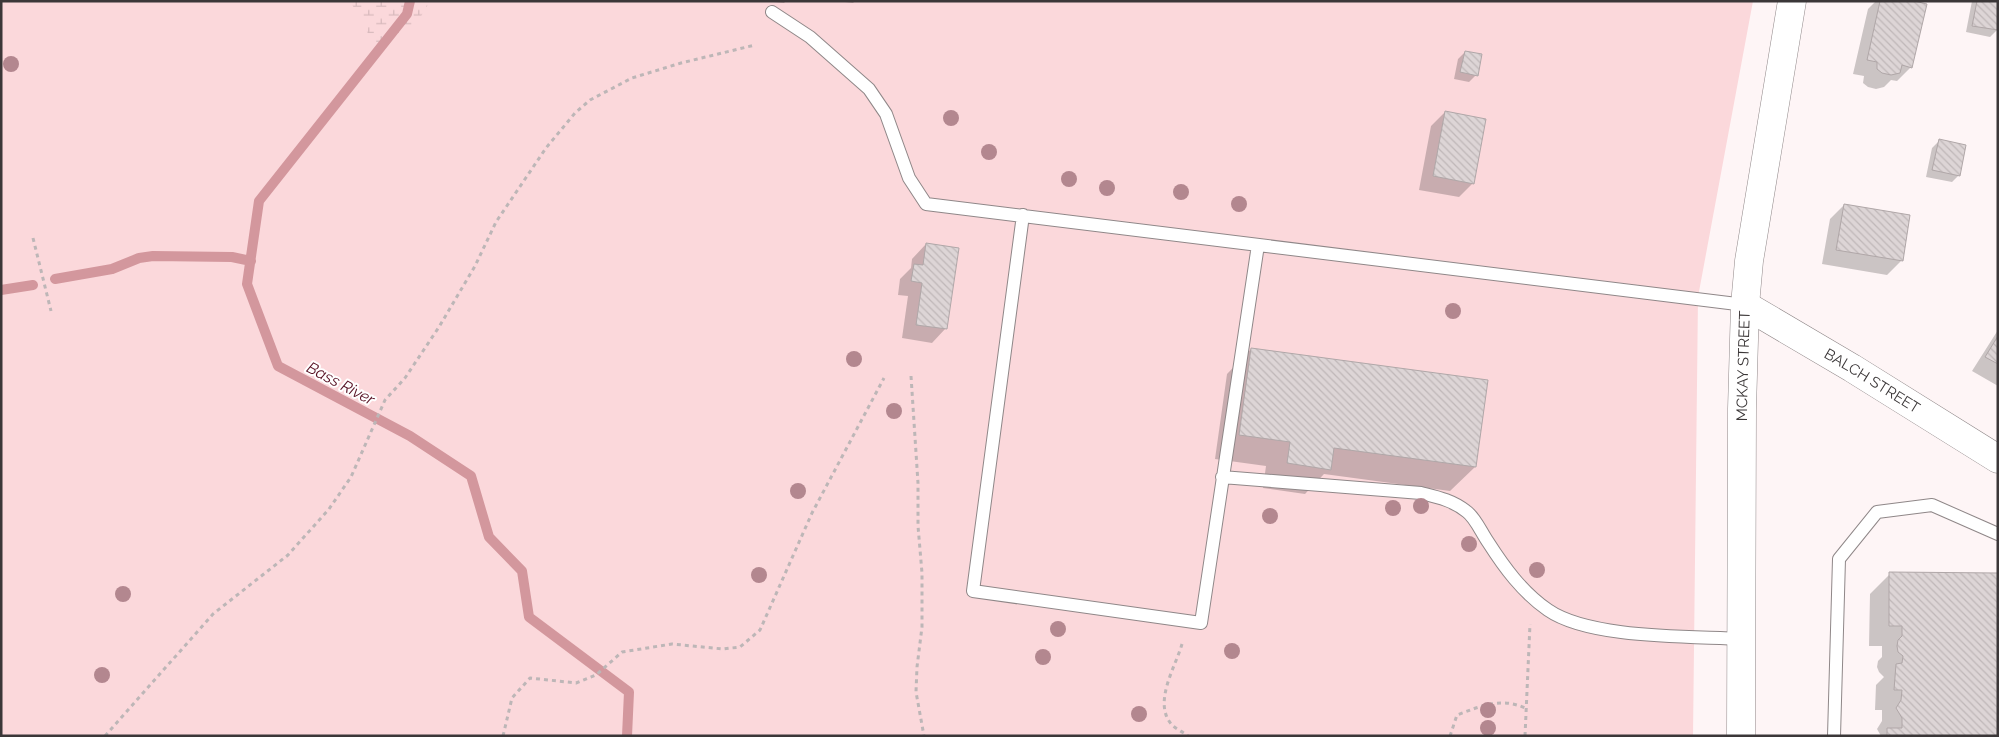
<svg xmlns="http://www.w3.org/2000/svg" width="1999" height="737" viewBox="0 0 1999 737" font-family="Raleway,sans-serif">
<defs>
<pattern id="wetland-marsh" width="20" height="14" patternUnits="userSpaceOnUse" patternTransform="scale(1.25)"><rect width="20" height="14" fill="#fbd8db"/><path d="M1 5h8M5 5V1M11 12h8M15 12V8" fill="none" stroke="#d8babd"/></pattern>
<pattern id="building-back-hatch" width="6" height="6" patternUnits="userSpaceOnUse" patternTransform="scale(1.25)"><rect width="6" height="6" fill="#ddd5d6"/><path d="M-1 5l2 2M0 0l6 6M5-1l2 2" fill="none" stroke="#bfb7b8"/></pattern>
</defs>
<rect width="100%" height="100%" fill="#fef5f6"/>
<path fill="#fbd8db" d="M1,1H1753L1698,297L1693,736H1Z"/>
<path fill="url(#wetland-marsh)" d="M350,1H430L413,30L381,49C367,37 360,17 350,1Z"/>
<path fill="#0003" d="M763,1H786L784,3Z
M837,1H855L853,3Z
M1876,1H1909L1911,67L1897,81L1891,80L1884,87L1876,89L1868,87L1863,83L1864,76L1853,74L1868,9Z
M1972,1H1998L1997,30L1990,37L1966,32Z
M1465,52L1476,75L1469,82L1454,79L1458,59Z
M1445,112L1473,183L1459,197L1419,190L1431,126Z
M1939,141L1959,175L1952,182L1926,177L1932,148Z
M1844,205L1901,261L1887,275L1822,264L1830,219Z
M926,244L946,328L932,343L902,338L908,296L898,295L900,279L911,268L912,259Z
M1998,330V386L1972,371Z
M1251,349L1475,467L1450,491L1324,474L1305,494L1263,488L1266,466L1215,459L1227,374Z
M1890,574L1998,736H1881L1877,729L1882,721V710H1875L1876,685L1884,677L1879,672L1877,667L1878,661L1882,657V646H1869L1870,594Z"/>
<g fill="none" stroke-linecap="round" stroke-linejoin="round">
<path stroke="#d3979d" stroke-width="10" d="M410,1L407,14L259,201L247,284L278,366L410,436L471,476L489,537L522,571L529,617L629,692L627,736
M55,279L112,269L139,258L153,256L232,257L251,261
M1,290L33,285"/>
</g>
<path fill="url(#building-back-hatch)" stroke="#b0a7a8" d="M1880,1H1914L1927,4L1912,68L1902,65L1900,73L1891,75L1882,73L1877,69V62L1867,60Z
M1977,1H1998V30L1972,26Z
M1465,51L1482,54L1478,76L1460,72Z
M1445,111L1486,119L1474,184L1433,176Z
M1939,139L1966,145L1960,176L1932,170Z
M1844,204L1910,215L1903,261L1836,250Z
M926,243L959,248L947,329L916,325L922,283L911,281L914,264L923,265Z
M1998,336V364L1985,357Z
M1251,348L1488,380L1476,467L1334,448L1331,470L1287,463L1290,442L1239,435Z
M1889,572L1998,573V736H1887V728H1902V718L1896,708L1901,700L1902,690H1894L1896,664L1902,663L1903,656L1898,652L1897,646L1898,640L1902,636V626H1889Z"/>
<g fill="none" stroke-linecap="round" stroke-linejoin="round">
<g stroke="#8f8788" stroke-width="14">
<path id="service" d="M772,12L810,37L869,89L886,114L909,178L926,204L1745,305
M1023,215L973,591L1201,623L1258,245
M1222,477L1421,493C1437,497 1452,500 1466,511C1475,517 1481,532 1488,542C1504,567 1522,592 1548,610C1590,639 1690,636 1742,639
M1834,736L1839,559L1877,512L1932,505L1998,534"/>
</g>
<g stroke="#8f8788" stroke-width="29">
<g id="tertiary">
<path id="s1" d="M1745,305L1852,368L1998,459"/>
</g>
</g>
<g stroke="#8f8788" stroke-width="29">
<g id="secondary">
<path id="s2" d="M1741,736L1742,409L1745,305L1749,261L1792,1"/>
</g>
</g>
<path stroke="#bdb6b7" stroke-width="3" stroke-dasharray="4 4" stroke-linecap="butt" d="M33,238L51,311
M911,376L918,483V526L922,573V627L917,667L916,692L924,736
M1182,644C1176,666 1152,703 1172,725C1176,729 1183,732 1188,736
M105,736L213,614L288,555L329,509L351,477L385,400L405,378L439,327L475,266L496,222L546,148L575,113L590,100L632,78L681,63L755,45
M503,736L512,698L530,678L576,683L596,675L622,652L672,644L723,649L740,647L760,630L812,513L884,378
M1450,736L1457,715C1481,706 1501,697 1525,708
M1525,736L1530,624"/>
<use href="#service" stroke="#fff" stroke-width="12"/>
<use href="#tertiary" stroke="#fff" stroke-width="28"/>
<use href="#secondary" stroke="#fff" stroke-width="28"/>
</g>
<g fill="#b3878f">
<circle cx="11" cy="64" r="8"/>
<circle cx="951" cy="118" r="8"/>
<circle cx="989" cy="152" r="8"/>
<circle cx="1069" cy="179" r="8"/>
<circle cx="1107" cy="188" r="8"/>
<circle cx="1181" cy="192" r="8"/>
<circle cx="1239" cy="204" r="8"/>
<circle cx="1453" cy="311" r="8"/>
<circle cx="854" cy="359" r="8"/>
<circle cx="894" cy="411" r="8"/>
<circle cx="798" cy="491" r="8"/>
<circle cx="1421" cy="506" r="8"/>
<circle cx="1393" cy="508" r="8"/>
<circle cx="1270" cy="516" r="8"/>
<circle cx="1469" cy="544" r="8"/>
<circle cx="1537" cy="570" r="8"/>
<circle cx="759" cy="575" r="8"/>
<circle cx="123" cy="594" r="8"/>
<circle cx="1058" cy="629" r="8"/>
<circle cx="1232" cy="651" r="8"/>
<circle cx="1043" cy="657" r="8"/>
<circle cx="102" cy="675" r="8"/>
<circle cx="1488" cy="710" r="8"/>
<circle cx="1139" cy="714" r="8"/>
<circle cx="1488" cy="728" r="8"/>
</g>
<g text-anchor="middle" stroke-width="4" stroke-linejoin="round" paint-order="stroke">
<g font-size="15" fill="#3b3738" stroke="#fff">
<text dy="5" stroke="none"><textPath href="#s2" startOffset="370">MCKAY STREET</textPath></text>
<text dy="5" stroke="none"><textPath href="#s1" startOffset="148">BALCH STREET</textPath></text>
</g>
<g font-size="16" font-style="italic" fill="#540c1f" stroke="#fff">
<text transform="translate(341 383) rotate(28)" y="6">Bass River</text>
</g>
</g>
<rect width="1999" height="737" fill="none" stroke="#3b3738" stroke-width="5"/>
</svg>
